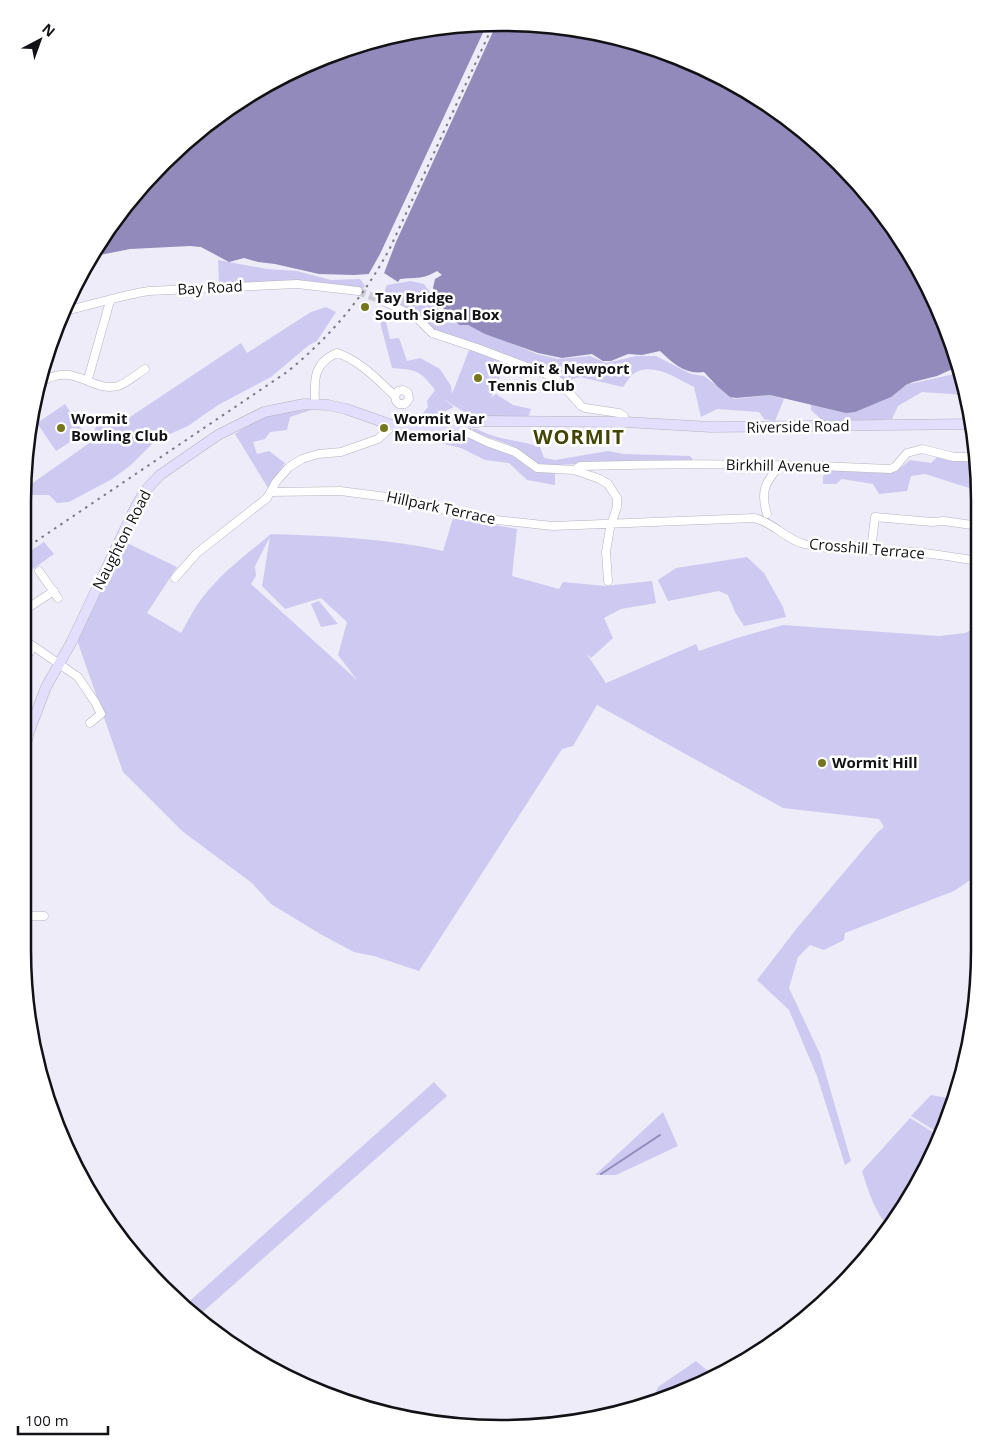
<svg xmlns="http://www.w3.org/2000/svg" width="1002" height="1451" viewBox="0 0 1002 1451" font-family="'Open Sans',sans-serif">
<rect width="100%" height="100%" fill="#edecf8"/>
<path fill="#cec9f0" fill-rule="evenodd" d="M218,260L267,269L297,271L331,280L360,279L365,286L362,290L298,282L219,285Z
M411,281L424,284L439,304V308L452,323L467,325L537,354L558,359L590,356L606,363L636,356H656L691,374L704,376L734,399L770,395L784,399L775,421L764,419L759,412L717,409L701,417L694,387C676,378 652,361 633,374C629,377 626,383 623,387L580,377L566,381L527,365L436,332L382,298L387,285Z
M326,307L336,312L317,341L309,345L271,377L218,405L188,426L156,440L131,465L112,479L69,502L57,503L49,495H26L24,489L91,442L98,420C110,413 118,412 130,417L241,343L247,353L311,312Z
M380,311L384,313L390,339L399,338L407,361L420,358L440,369L451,386L452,394L469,350L506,362L491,398L496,394L513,405L531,409L528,417H478L469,415L442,398L454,407L441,413L434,407L444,417L443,424L418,429L404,426L410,415L420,417L428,407L427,401L435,390C420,370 417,370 392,368L381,326Z
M959,373L965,395L922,392L898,406L892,419L825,423L811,410V403L884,397L909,384Z
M65,404L84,433L56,451L37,423Z
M314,409L290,417L287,430L270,432L265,439L253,442L257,454L269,451L285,463L268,488L235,434L256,420L279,413Z
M473,429H477C499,441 517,439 540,447L544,458L555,460L608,451L624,454L690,456L695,463L604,462L543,466C530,462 523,450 510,445C498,440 486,437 473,431Z
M450,433L459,434L516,456L526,466L538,472L555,473V485L527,480L509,463L485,460L461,448L436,442H421L418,439Z
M937,457L951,461L976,462L979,491L925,474L911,476L907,491L879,494L873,484L842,479L836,484H823V476L831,470L877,473L897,471L910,460L931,463Z
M453,518L517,529L512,576L559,589L563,582L605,586L652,581L656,603L621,609L604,618L613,638L591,658L586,653L606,683L696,644L699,651L737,638L783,625L939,636L965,633L979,626V874L954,891L845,933L844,940L824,950L810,945L798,957L789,988L820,1054L851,1161L845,1165L817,1076L789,1010L757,980L797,928L878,832L884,827L879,819L783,808L597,705L573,746L562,749L419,971L374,956L354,952L322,935L271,904L252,883L182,831L123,772L77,640L119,551L129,544L177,567L147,613L181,633C188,621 194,608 203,597C222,572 247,554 271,534C329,536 386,538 443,551ZM270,537L262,586L285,609L321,598L347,622L338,655L357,680L251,584L256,576L255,566Z
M44,542L54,554L23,576V556Z
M747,557L764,573L783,607L786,617L744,626L735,612L728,595L719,591L668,601L658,580L676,568Z
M319,601L338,624L321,627L311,604Z
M434,1082L447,1096L197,1317L183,1307Z
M931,1095L953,1099L942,1135L911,1116Z
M663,1112L678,1146L616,1175H595Z
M910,1118L939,1136H942L899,1216L889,1228C875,1212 868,1191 862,1171Z
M696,1361L715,1377L653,1399L658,1387Z"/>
<path fill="#918abb" d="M501,23L595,32L684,59L767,103L840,163L930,289L957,367L937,376L913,382L906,385L891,397L855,412L846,413L770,395L736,398L730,397L717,386L704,372C685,375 673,363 660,351L642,355L628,354L611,361H603L592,354L562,358L538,353L485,334L468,325H460L448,318L433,288L435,279L442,275L437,271C422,280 416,277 400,279L398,282L384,273L354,275L319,274L275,264L258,262L244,258L229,262L201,247L190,246L130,249L95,256L163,162L235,103L318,59L408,32Z"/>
<path fill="#edecf8" d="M497,23L396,242L383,276L367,277L380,254L487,24Z"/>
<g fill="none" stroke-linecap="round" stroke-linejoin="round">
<path stroke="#918abb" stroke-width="2" d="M601,1174L660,1135"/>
<path stroke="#cccbd6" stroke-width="8" stroke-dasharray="8 4" stroke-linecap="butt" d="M358,291L381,300"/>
<g stroke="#b4b3be" stroke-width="9">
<path id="street" d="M381,300L416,317L432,333L477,348L551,376L560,382L581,406L585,408L619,413L624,416L625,422
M64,311C93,305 121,295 149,291L297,284L358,291
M88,379L110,301
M40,383C74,360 91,393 118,386C127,383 137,374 145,369
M315,404C314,381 313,363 337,353C359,360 378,380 395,396L396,401L399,404H405L409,399L408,393L403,390L398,391L395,396
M460,426L466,432L487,442L515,452L537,468L574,470L600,479L608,484L617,498V507L610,528L606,552L608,581
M574,470L580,466C683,463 787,464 890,469L895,467L907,453L922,449L954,457H975
M271,492L340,491L411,500L444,510L477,518L553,526L754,518C773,522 785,539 804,544C838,553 880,549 915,552C936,554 958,558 979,561
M767,514C760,491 765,483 780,465
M871,550L875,517L932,522L944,521L979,526
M39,571L58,598
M175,578L197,553L267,498L276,482L289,467L302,459L318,454L341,452L378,439L392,426
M23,611L54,591
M23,639L78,677L95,702L101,714L90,723
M23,662L33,647
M23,916H44"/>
</g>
<g stroke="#b4b3be" stroke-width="11">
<path id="secondary" d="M23,756L29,732L46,687L71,643L136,506L145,491L160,475L218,435L264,412L304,404L328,405L346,409L403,429L416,431L483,421L625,422L711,427L972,424"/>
</g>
<use href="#street" stroke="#fff" stroke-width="8"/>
<use href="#secondary" stroke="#e3defb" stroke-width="10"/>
<path stroke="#7b7a81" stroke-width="2" stroke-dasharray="2.5 5" stroke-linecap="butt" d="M23,550L287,372C330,337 364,297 390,248L494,23"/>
</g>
<g fill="#75771f" stroke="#fff" stroke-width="2">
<circle cx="365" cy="307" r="5"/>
<circle cx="478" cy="378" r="5"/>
<circle cx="61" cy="428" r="5"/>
<circle cx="384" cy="428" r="5"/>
<circle cx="822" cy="763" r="5"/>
</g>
<g text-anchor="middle" stroke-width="5" stroke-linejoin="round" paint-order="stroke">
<g font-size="15" fill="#121115" stroke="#fff">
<text transform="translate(210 288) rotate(-3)" y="5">Bay Road</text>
<text transform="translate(798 427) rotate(-1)" y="5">Riverside Road</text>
<text transform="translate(778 466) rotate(1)" y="5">Birkhill Avenue</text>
<text transform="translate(441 508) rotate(12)" y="5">Hillpark Terrace</text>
<text transform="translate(122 540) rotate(-63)" y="5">Naughton Road</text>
<text transform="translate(867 549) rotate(5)" y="5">Crosshill Terrace</text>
</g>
<g font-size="15" font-weight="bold" fill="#121115" stroke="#fff" text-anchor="start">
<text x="375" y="303">Tay Bridge<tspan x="375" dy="17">South Signal Box</tspan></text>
<text x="488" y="374">Wormit &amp; Newport<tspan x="488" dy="17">Tennis Club</tspan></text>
<text x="71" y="424">Wormit<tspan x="71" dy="17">Bowling Club</tspan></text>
<text x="394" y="424">Wormit War<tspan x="394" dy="17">Memorial</tspan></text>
<text x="832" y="768">Wormit Hill</text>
</g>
<g font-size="20" font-weight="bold" letter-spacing="1" fill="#434504" stroke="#fff">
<text x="579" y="444">WORMIT</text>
</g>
</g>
<path d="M0 0H1002V1451H0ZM501 31H501A470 470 0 0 1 971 501V950A470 470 0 0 1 501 1420H501A470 470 0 0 1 31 950V501A470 470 0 0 1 501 31Z" fill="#fff" fill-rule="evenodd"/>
<path fill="none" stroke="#121115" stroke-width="2.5" d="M501 31H501A470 470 0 0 1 971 501V950A470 470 0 0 1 501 1420H501A470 470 0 0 1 31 950V501A470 470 0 0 1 501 31Z"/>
<g transform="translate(40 40) rotate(41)" stroke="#ffffff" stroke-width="4" paint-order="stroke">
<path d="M0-4L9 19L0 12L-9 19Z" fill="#121115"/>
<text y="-8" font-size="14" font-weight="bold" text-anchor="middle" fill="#121115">N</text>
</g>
<path d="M18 1426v8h90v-8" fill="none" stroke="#121115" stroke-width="2.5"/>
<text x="25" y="1426" font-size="15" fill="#121115" stroke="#ffffff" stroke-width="4" paint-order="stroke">100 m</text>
</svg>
